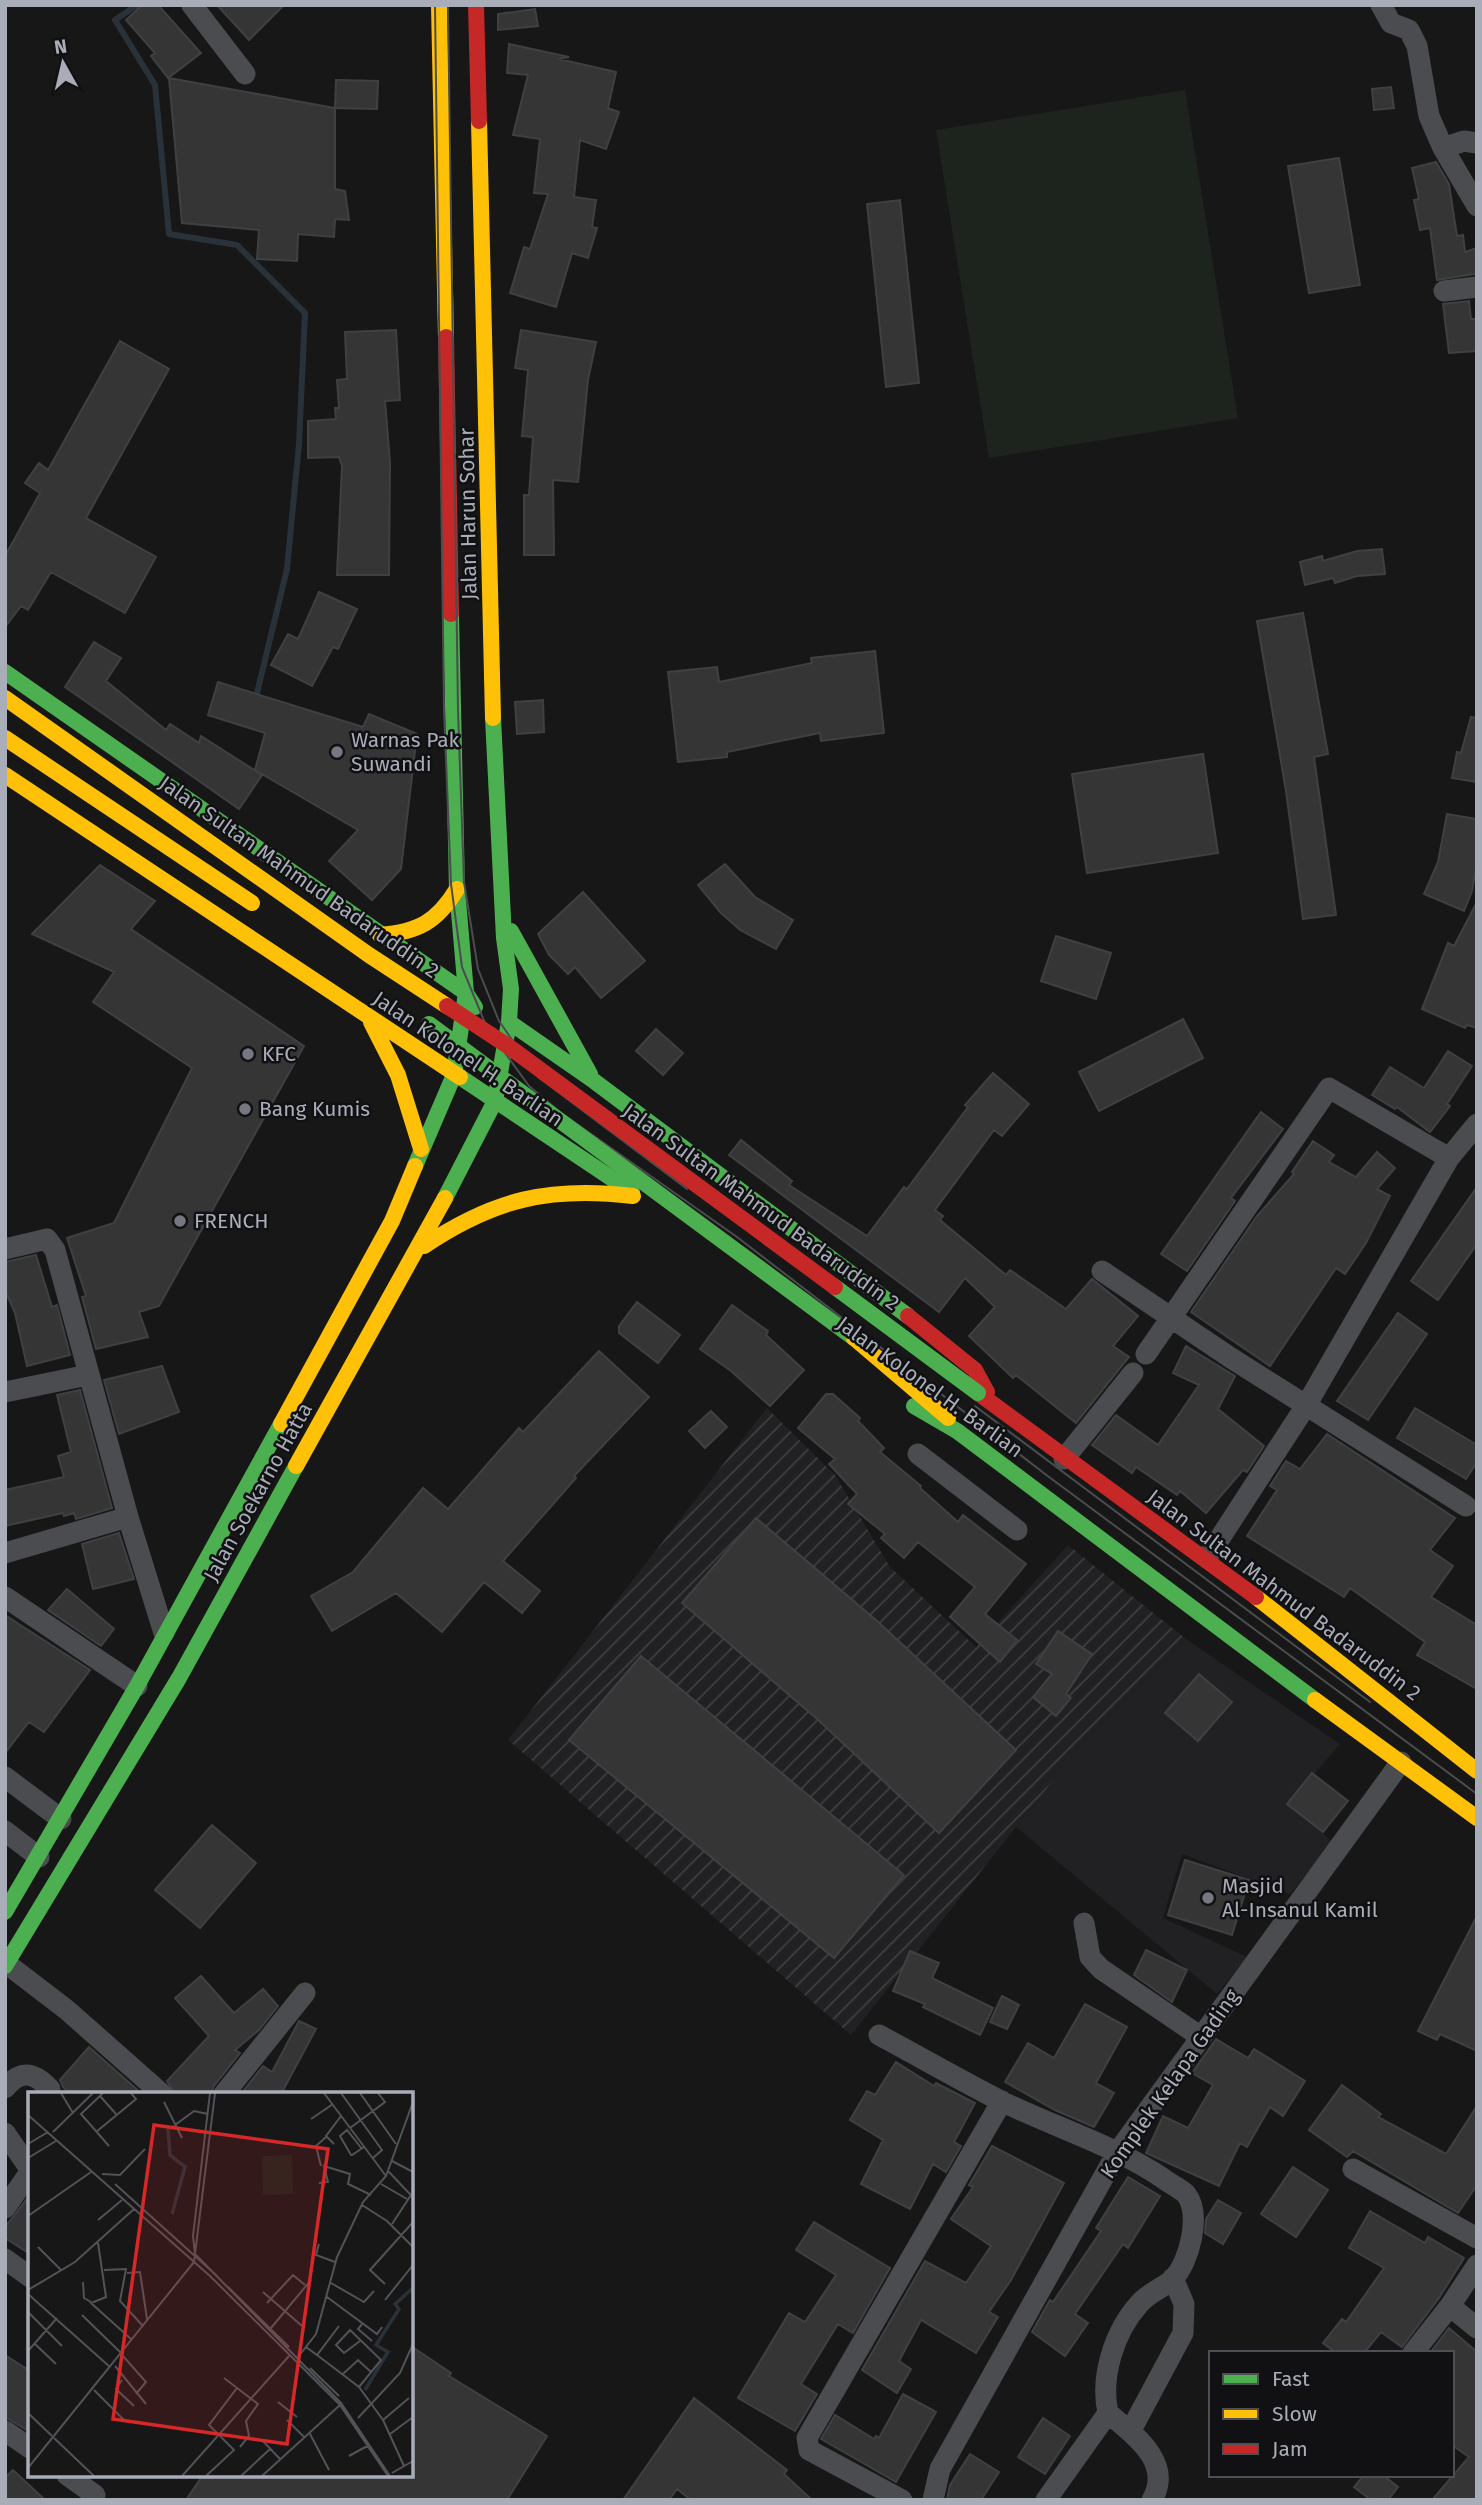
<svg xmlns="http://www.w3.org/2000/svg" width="1482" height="2505" viewBox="0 0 1482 2505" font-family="'Fira Sans',sans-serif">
<defs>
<pattern id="industrial-furrows" width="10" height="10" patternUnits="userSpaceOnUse" patternTransform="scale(1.75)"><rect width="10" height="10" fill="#212123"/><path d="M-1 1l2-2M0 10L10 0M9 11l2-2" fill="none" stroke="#3e3f41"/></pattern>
</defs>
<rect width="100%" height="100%" fill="#171717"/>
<path fill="#212123" d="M1186,1639L1340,1744L1288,1805L1333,1842L1290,1894L1182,1854L1163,1918L1247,1957L1217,1994L1016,1827L1082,1744Z"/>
<path fill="url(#industrial-furrows)" d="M767,1408L835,1475L890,1567L976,1647L1068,1545L1186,1639L1082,1744L851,2035L508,1740Z"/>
<path fill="#1d241e" d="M1185,90L1238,418L989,458L936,130Z"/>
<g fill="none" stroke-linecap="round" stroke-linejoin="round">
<path stroke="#2a3239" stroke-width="6" d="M137,5L115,20L155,85L169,234L237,245L305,313L299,444L287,569L255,701"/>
</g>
<path fill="#353536" stroke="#3f4043" stroke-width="2" d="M142,5H158L201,53L168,78L151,56L155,53L126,20Z
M217,5H284L249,40Z
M535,9L538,26L498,30V14Z
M509,44L569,57L559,59L616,72L608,108L619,112L606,149L580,140L574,197L596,200L592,227L597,228L588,258L572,253L556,307L510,293L524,247L530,249L548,194L534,193L540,139L513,135L528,75L507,73Z
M169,78L335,108V189L345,191L349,220L335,219L334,237L298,234L297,261L257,259L259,230L182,223Z
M336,80L378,81L377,109L335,108Z
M1391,87L1394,108L1374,110L1372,89Z
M1339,158L1360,285L1309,293L1288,166Z
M1436,162L1449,184L1457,236L1463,235L1465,252L1477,248V273L1474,274L1437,280L1430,228L1420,230L1414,200L1419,199L1412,168Z
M900,200L919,383L886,387L867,204Z
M1469,301L1471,319H1477V351L1449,353L1443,304Z
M396,330L400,400L385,401L390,462L389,575H337L342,466L339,457L308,458V421L336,419L335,408H339L337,380L347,379L345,332Z
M521,330L596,342L588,380L578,482L553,480L554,555H524V495H529L533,437L522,436L528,370L515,368Z
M120,341L169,369L86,518L156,557L125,613L51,572L28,610L21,606L5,627V556L40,493L25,483L39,463L48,470Z
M1382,549L1385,574L1357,576L1335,583L1333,578L1305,585L1300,562L1322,556L1323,561L1357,551Z
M319,592L357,609L338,649L333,647L312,686L271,665L288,634L298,639Z
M1303,613L1328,754L1314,757L1336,915L1303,919L1286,791L1257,621Z
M94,642L121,658L106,681L166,730L170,724L199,743L201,736L262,775L239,809L65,687Z
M875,651L884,733L821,741L820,733L727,752V757L678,762L668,672L717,667L719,682L812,663L811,658Z
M218,682L363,727L369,714L417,734L401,869L372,900L329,861L358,830L255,770L265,733L208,715Z
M543,700L544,732L517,734L515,702Z
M1471,717L1477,718V782L1452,778L1457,752L1461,753Z
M1203,754L1218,853L1087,873L1072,774Z
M1447,814L1477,819V862L1472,891L1464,911L1424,894L1438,862Z
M725,864L755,897L793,920L776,949L740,930L720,912L698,885Z
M100,865L155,901L131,929L304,1046L159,1306L139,1312L148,1337L96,1349L82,1297L86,1296L67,1238L114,1223L192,1068L93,1002L114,972L32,934Z
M583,892L645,961L601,998L575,967L568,974L549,955L538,934Z
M1477,902V1028L1467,1025L1465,1028L1422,1009L1448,943L1454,946Z
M1056,936L1111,953L1096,999L1041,981Z
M1183,1019L1203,1058L1099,1111L1079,1072Z
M656,1029L683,1053L663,1075L636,1051Z
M1448,1051L1472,1066L1447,1104L1450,1106L1430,1132L1397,1107L1395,1109L1372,1095L1390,1067L1424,1088Z
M993,1073L1029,1104L1002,1136L994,1130L935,1210L943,1216L940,1220L1006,1275L1010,1270L1066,1309L1092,1279L1138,1316L1113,1346L1129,1357L1076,1423L1016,1375L1013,1378L969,1336L995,1307L965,1278L939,1312L729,1155L741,1140L792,1181L789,1185L867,1236L904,1187L907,1189L968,1107L965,1105Z
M1261,1112L1283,1129L1231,1198L1235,1201L1187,1271L1161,1254Z
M1313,1141L1334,1155L1329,1162L1356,1177L1377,1152L1395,1168L1377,1189L1390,1196L1366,1243L1345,1274L1336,1268L1270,1366L1191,1312L1257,1216L1294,1174L1292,1172Z
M1477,1187V1244L1438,1300L1411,1281Z
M36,1255L52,1307L57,1305L70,1355L27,1366L15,1313L5,1290V1262Z
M637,1302L680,1335L658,1363L619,1333V1326Z
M732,1305L768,1331L766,1335L804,1370L770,1406L731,1371L700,1349Z
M1398,1313L1427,1334L1368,1420L1337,1401Z
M1186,1346L1235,1376L1218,1409L1264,1446L1247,1472L1243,1470L1206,1513L1180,1491L1177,1495L1136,1467L1132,1473L1092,1445L1116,1415L1158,1445L1199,1385L1173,1373Z
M599,1351L649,1397L574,1476L576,1478L503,1561L540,1591L522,1613L484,1582L442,1632L396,1593L332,1631L311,1596L353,1572L423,1488L448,1509L519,1428L523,1432Z
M162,1366L179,1412L119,1434L104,1380Z
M80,1390L112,1508L76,1519L74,1513L64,1516L63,1513L5,1526V1490L64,1477L58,1456L71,1452L57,1395Z
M826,1394H833L860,1418L858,1421L884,1448L880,1452L921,1486L920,1488L958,1522L963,1515L1026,1564L985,1614L1017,1640L1000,1662L950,1617L975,1587L918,1542L904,1558L881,1538L885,1534L848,1504L857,1494L829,1464L835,1459L798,1428Z
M1415,1408L1477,1445V1462L1466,1479L1397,1438Z
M711,1411L727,1427L705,1448L689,1431Z
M1327,1434L1455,1518L1430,1550L1453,1566L1431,1597L1477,1625V1689L1417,1655L1425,1642L1350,1588L1344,1597L1247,1536L1277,1490L1270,1486L1286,1461L1300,1469Z
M756,1518L876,1620L1016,1750L939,1833L816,1718L682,1603Z
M119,1533L134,1579L93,1589L82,1544Z
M67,1589L114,1629L101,1646L48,1610Z
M5,1615L90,1670L44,1732L29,1722L5,1753Z
M1058,1631L1092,1654L1066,1694L1071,1698L1056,1716L1033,1697L1052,1674L1036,1664Z
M641,1656L904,1875L834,1958L569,1740Z
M1199,1674L1232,1702L1198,1741L1165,1713Z
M1312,1773L1348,1801L1323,1832L1287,1804Z
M212,1825L256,1863L200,1928L155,1890Z
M1185,1860L1249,1880L1232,1935L1168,1915Z
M1477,1916V2051L1440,2034L1437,2040L1418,2031Z
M1146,1950L1187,1970L1172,2002L1134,1975Z
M910,1951L939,1963L932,1978L993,2008L980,2035L923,2007L925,2004L893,1991Z
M201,1976L234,2013L263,1989L278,2006L259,2030L235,2050L240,2053L214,2086L211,2094H175L167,2081L209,2036L175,1998Z
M1002,1996L1019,2005L1007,2029L990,2022Z
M1085,2004L1127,2027L1096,2083L1114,2093L1094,2127L1055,2110L1005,2082L1028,2043L1054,2058Z
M299,2021L316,2029L281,2094H241L263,2066L272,2072Z
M1216,2039L1248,2058L1254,2049L1305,2081L1283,2116L1270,2107L1247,2147L1240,2143L1219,2186L1146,2153L1163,2116L1188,2128L1213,2085L1192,2073Z
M89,2047L142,2094H70L63,2087L60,2080Z
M896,2062L934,2086L936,2083L975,2103L954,2142L961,2146L946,2172L933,2164L910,2209L861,2184L883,2140L850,2120L867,2091L875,2095Z
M1342,2085L1381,2114L1378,2117L1446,2154L1477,2106V2185L1458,2213L1353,2151L1347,2157L1309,2130Z
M992,2146L1064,2183L1011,2280L989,2312L998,2317L976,2353L921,2320L899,2361L911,2369L897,2393L862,2370L925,2261L966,2283L991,2246L951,2219L973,2187L969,2185Z
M1293,2167L1328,2190L1296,2237L1261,2214Z
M1128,2177L1160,2196L1128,2248L1123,2244L1075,2314L1088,2323L1065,2356L1032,2332L1050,2300L1053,2302L1101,2231L1096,2228Z
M30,2195V2254L5,2238V2227Z
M1218,2200L1241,2213L1223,2244L1205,2233L1206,2219Z
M1370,2211L1425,2243L1428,2237L1464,2258L1439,2298L1402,2347L1381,2332L1364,2353H1336L1323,2343L1342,2319L1346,2322L1384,2268L1349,2248Z
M814,2222L890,2268L853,2333L838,2324L801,2384L817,2394L795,2431L738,2398L789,2313L805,2322L836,2275L796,2250Z
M1449,2328L1477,2352V2500H1432L1469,2457L1452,2445V2353H1430Z
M411,2346L451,2373L449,2376L547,2436L507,2500H186L203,2475H411Z
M5,2355L30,2371V2432L5,2417Z
M903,2394L936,2412L896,2482L821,2439L835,2415L874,2439L876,2436L879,2438Z
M694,2398L787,2470L784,2474L812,2500H691L677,2489L669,2500H623Z
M1043,2418L1070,2436L1045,2474L1018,2457Z
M970,2454L999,2472L981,2500H947L950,2485Z
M13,2470L45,2500H5V2478Z
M1364,2475H1383L1398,2487L1388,2500H1371L1354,2487Z"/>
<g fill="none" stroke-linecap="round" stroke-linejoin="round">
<path stroke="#4b4c50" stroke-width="21" d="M192,5L245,74
M1381,5L1391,23L1409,30L1417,46L1429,116L1443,148
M1477,143L1464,141L1443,148L1477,206
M1444,291L1477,287
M5,1249L47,1239L55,1250L128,1517L164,1633
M1102,1271L1231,1358L1466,1506
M1146,1354L1329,1088L1449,1158
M5,1392L88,1375
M918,1454L1017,1530
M1064,1459L1133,1373
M5,1553L128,1517
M1207,1558L1307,1404L1449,1158L1477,1124
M5,1597L137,1686
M5,1777L61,1819
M5,1831L39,1857
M1084,1923L1090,1957L1101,1969L1201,2037
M7,1964L67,2010L162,2094
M879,2035C920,2057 960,2080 1001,2101C1054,2127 1114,2145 1164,2179C1170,2184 1180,2188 1186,2194C1202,2214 1189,2263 1173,2279C1163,2288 1148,2293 1139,2304C1114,2332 1100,2377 1108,2413C1133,2434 1174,2462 1152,2500
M5,2088C21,2069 34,2072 50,2089
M224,2094L305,1993
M5,2133L30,2169
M1353,2169L1477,2238
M5,2208L30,2172
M5,2259L30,2277
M1450,2306L1477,2328
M1413,2353L1450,2306L1477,2265
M1131,2430L1183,2333L1184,2304L1173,2278
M5,2431L30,2448
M67,2475L95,2495
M902,2500L809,2450L807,2438L1002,2101
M933,2500L940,2469L1117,2153L1401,1762
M1046,2500L1108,2413"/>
<path stroke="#4caf50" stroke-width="16" d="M5,672L466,993L475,1007
M511,931L590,1074
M509,1022L594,1081L908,1316
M460,1077L632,1192
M415,1166L454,1075L466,993L457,889L451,614
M445,1198L495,1101L509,1022L511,989L504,938L493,718
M914,1406L957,1431L1315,1700
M5,1912L137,1686L281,1424
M5,1966L179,1678L296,1466"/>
<path stroke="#ffc107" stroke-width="16" d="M439,5L446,337
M479,121L493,718
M5,775L460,1077
M380,935C418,932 437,922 457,889
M371,1022L398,1075L421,1149
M424,1246C494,1199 550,1186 633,1196
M281,1424L392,1221L415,1166
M296,1466L445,1198
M1256,1597L1477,1771
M1315,1700L1477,1818"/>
<path stroke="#c62828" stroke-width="16" d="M476,5L479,121
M446,337L451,614
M908,1316L975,1370L987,1392
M978,1393L1256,1597"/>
<path stroke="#4b4c4f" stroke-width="2" d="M435,5L444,710L451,884L462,967L487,1028L529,1086L560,1112L737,1237L1049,1477L1477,1794
M448,5L458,711L464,882L478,969L499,1021L538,1077L687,1189
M975,1406L1370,1702"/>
<path stroke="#4caf50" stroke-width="16" d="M429,1024L854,1338
M835,1287L978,1393"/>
<path stroke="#ffc107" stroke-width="16" d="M5,698L369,955L447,1006
M5,738L252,903
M854,1338L948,1418"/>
<path stroke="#c62828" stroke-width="16" d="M447,1006L508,1046L835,1287"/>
</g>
<g fill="#757880" stroke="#111113" stroke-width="2.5">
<circle cx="337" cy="752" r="7"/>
<circle cx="248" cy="1054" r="7"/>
<circle cx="245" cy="1109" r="7"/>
<circle cx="180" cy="1221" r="7"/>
<circle cx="1208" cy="1898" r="7"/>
</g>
<g text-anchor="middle" stroke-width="5" stroke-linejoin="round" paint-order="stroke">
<g font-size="21" fill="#a8adb8" stroke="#111113">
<text transform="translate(468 514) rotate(-91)" y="7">Jalan Harun Sohar</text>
<text transform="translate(299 877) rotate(35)" y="7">Jalan Sultan Mahmud Badaruddin 2</text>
<text transform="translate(468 1059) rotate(34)" y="7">Jalan Kolonel H. Barlian</text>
<text transform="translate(761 1207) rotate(36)" y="7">Jalan Sultan Mahmud Badaruddin 2</text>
<text transform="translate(930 1387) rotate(36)" y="7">Jalan Kolonel H. Barlian</text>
<text transform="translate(258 1492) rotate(-61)" y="7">Jalan Soekarno Hatta</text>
<text transform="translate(1284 1595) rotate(37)" y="7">Jalan Sultan Mahmud Badaruddin 2</text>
<text transform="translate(1170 2084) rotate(-55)" y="7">Komplek Kelapa Gading</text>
</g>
<g font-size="21" fill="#a8adb8" stroke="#111113" text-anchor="start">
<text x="351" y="747">Warnas Pak<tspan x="351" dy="24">Suwandi</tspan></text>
<text x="262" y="1061">KFC</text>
<text x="259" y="1116">Bang Kumis</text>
<text x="194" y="1228">FRENCH</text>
<text x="1222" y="1893">Masjid<tspan x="1222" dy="24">Al-Insanul Kamil</tspan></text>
</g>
</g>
<g transform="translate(28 2092)">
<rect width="385" height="385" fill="#171717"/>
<path d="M264,63L265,102L235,103L234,64Z" fill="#1d241e"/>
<path fill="none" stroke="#2a3239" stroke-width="3.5" d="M144,122L157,75L142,63L140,37L147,34M337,298L360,260L348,253L371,217L367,212L385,196"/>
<path fill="none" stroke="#515357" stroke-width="2" d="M33,1L45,21M75,1L53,22L81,54M182,1L165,144L167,162L313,311L362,384M296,1L358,84M313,1L354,58L345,66M332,1L368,52M72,4L88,22M136,10L154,46M0,23L182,184L312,313L360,384M283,27L305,12M147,33L166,19L180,22M322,36L357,10L350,1M25,40L65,1M68,40L108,7L103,1M0,52L20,40M306,52L298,44L313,24M334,57L319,38L312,44L323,63H324L336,55M0,66L28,49M364,69L385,80M293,74L288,54L298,45M360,79L383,103L364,132M74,82L92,83L117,57M291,91L300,90L296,74L322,82L320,92L343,103M87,92L188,183M353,92L379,107M334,113L359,129L385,155M0,124L63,80M70,128L94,108M70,151L78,205L63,211L103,247M291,152L288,163L307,170M10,155L33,178M76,178L98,177L92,209L114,233M99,181L112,180L119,227M55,190L56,206L63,210M303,191L336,210L346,199M357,192L342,178L385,130M200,195L261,255M0,198L47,170L106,117M235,200L274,234M0,202L82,275M299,205L349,242L354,235M357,208L385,173M239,211L265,183L277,193M0,220L34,254M54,223L93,261M335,231L330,237L344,249M243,236L283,188M7,252L28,272M278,255L289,263L311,234M0,259L29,226M289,263L331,295L355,328M95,264L118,290L108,302M270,265L288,242L309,165L335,110L358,84L385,10M87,274L118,312M282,276L311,304M315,282L330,268L343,280M196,286L230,312L218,329L221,344L212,355M94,288L88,297L106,314M331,295L353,268L322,238L308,253L316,261L332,249M66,298L96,328M250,310L269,325M0,321L24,344M330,326L372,281L385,252M259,328L276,345M281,340L301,378M362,342L385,325M26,346L66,384M234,348L252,367M321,364L341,353M376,374L355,328L381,306M0,376L166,170L187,1M364,381L385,369M154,384L261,264M178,384L206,358L181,333L209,296M213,384L242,357M234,384L312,313"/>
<path fill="#d62828" fill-opacity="0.15" stroke="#d62828" stroke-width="3.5" d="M126,33L300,57L259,352L85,327Z"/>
<rect width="385" height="385" fill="none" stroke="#a8adb8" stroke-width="3.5"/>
</g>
<rect width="1482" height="2505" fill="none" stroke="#a8adb8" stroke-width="14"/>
<rect x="1209" y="2351" width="245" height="126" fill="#111113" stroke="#4d4f55" stroke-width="2"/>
<rect x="1223" y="2374" width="35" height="10" fill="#4caf50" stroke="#4d4f55" stroke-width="2"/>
<text x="1272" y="2386" font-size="21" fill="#a8adb8">Fast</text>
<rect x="1223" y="2409" width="35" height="10" fill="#ffc107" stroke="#4d4f55" stroke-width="2"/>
<text x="1272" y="2421" font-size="21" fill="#a8adb8">Slow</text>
<rect x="1223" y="2444" width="35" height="10" fill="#c62828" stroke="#4d4f55" stroke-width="2"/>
<text x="1272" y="2456" font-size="21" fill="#a8adb8">Jam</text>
<g transform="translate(63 63) rotate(352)" stroke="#111113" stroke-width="5" paint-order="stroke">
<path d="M0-5L12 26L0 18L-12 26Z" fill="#a8adb8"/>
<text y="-10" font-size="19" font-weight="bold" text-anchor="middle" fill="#a8adb8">N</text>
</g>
</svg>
